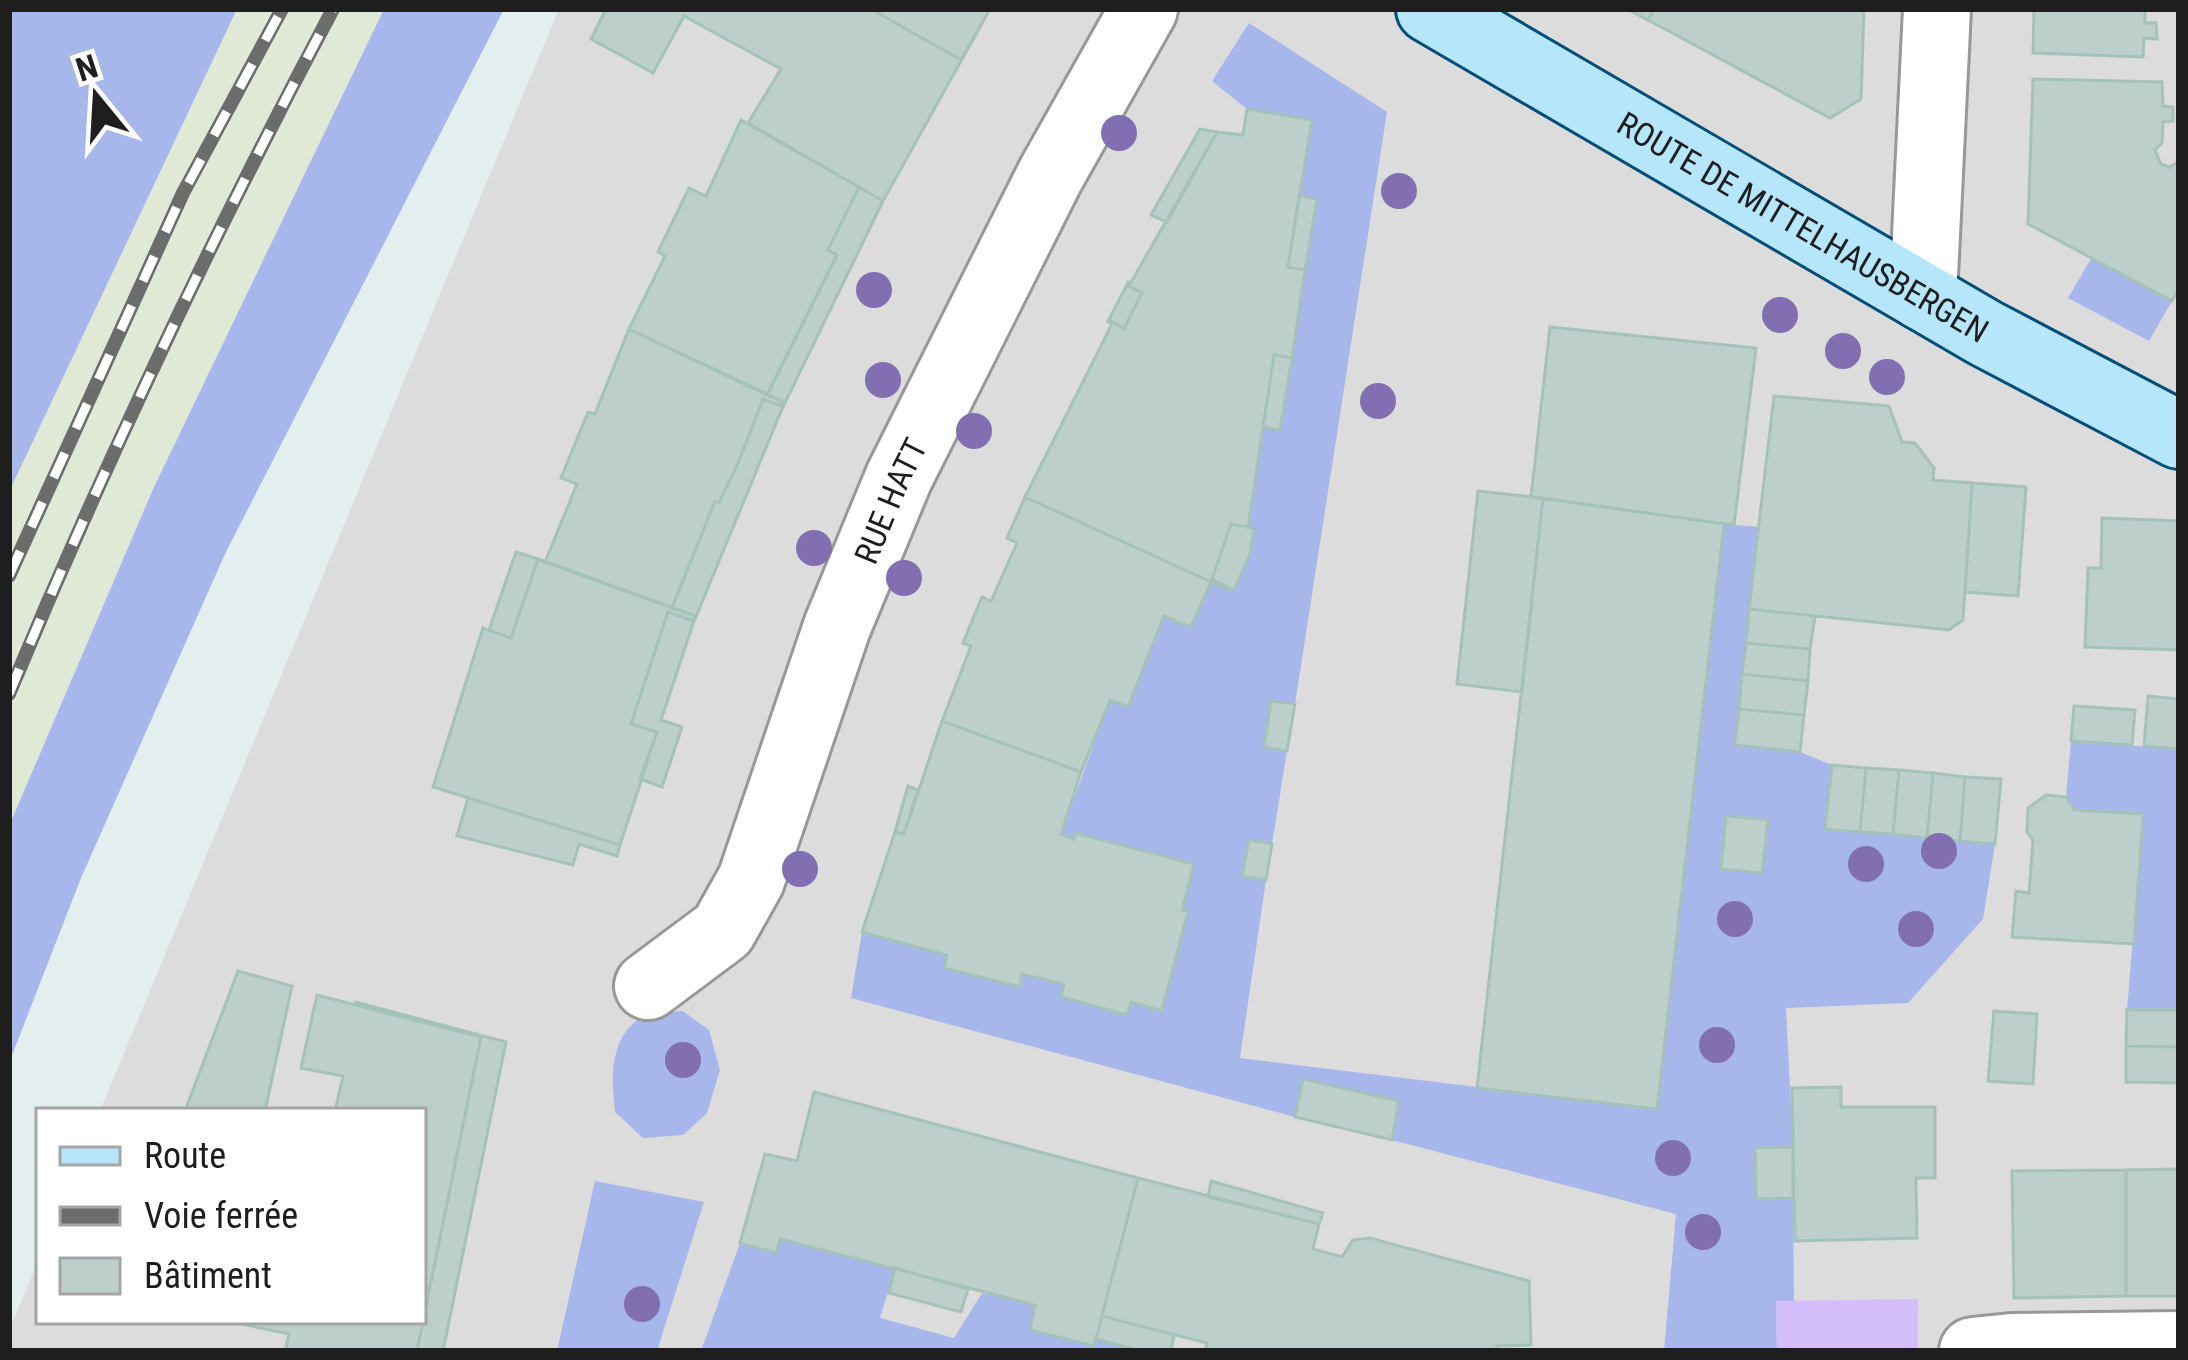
<svg xmlns="http://www.w3.org/2000/svg" width="2188" height="1360" viewBox="0 0 2188 1360" font-family="'Roboto Condensed',sans-serif">
<rect width="100%" height="100%" fill="#e3efee"/>
<path fill="#dbdcdb" d="M559,9H2179V1351H9V1331L39,1259V1321H423V1111H100Z"/>
<path fill="#e0e9d5" d="M237,9H384L154,487L9,826V492Z"/>
<path fill="#a7b7ec" d="M9,9H237L9,492Z
M384,9H504L225,554L81,878L9,1063V826L154,487Z
M1249,23L1387,112L1295,704L1271,701L1264,746L1287,751L1272,844L1249,841L1243,876L1266,880L1240,1058L1657,1109L1724,524L1758,527L1735,745L1800,752L1832,765L1826,829L1995,844L1983,919L1908,1003L1786,1008L1793,1147L1756,1199L1793,1198L1794,1301L1776,1302L1777,1351H1664L1676,1214L1392,1140L1399,1101L1304,1079L1295,1117L851,998L862,932L947,955L944,968L1019,987L1022,974L1064,984L1061,997L1126,1015L1131,1002L1162,1010L1187,912L1182,910L1194,864L1076,833L1074,839L1061,834L1110,700L1128,707L1164,616L1191,627L1211,582L1234,590L1250,554L1248,527L1263,427L1281,429L1305,270L1299,196L1312,120L1247,109L1212,81Z
M2091,259L2172,301L2149,341L2068,298Z
M2071,741L2179,749V1010H2127L2143,815L2074,810L2066,797Z
M683,1011L709,1030L720,1070L707,1113L683,1135L643,1138L615,1112C611,1078 609,1035 644,1016C654,1011 672,1012 683,1011Z
M595,1181L704,1202L657,1351H557Z
M780,1239L895,1268L880,1318L954,1338L982,1293L1035,1305L1031,1330L1093,1346L1096,1339L1140,1351H701L740,1243L776,1252Z"/>
<path fill="#d3befb" d="M1918,1299V1351H1777L1776,1301Z"/>
<path fill="#bdcfca" stroke="#a5c2b9" stroke-width="3" d="M606,9H990L883,201L748,123L781,69L684,16L653,73L591,39Z
M871,9H990L961,60Z
M1627,9H1654L1648,20Z
M1654,9H1864L1861,99L1830,118L1648,20Z
M2034,9H2145V23H2156L2157,39L2144,38L2143,57L2033,53Z
M2033,79L2162,82L2163,106L2173,107V121L2163,122L2162,143L2155,150L2161,164L2169,167L2179,162V288L2172,301L2028,224Z
M1247,109L1312,120L1288,267L1305,270L1292,358L1274,355L1248,527L1231,524L1212,579L1233,592L1025,497L1111,326L1110,320L1124,329L1142,293L1129,286L1217,132L1243,135Z
M741,120L859,187L828,250L837,255L767,395L629,329L665,256L658,252L689,188L706,196Z
M1200,129L1217,132L1167,222L1151,215Z
M859,187L883,201L782,409L695,619L696,616L672,608L715,501L719,503L739,461L763,399L781,406L782,401L767,395L837,255L828,250Z
M1299,196L1317,199L1305,270L1288,267Z
M1129,281V286L1142,293L1124,329L1110,320L1107,323Z
M1550,327L1756,348L1734,525L1531,497Z
M629,329L782,401L781,406L763,399L739,461L719,503L715,501L672,608L545,562L577,484L561,478L588,412L595,414Z
M1274,355L1292,358L1280,430L1263,427Z
M1774,396L1889,406L1902,442L1915,443L1934,468L1933,480L1972,483L1963,620L1949,630L1749,609Z
M1972,483L2026,487L2018,596L1965,592Z
M1478,491L1543,498L1522,692L1457,684Z
M1025,497L1211,582L1191,627L1164,616L1128,707L1110,700L1081,772L942,721L971,646L963,643L982,597L991,601L1017,543L1007,538Z
M1543,498L1724,524L1657,1109L1477,1088Z
M2102,518L2179,521V650L2085,647L2088,568H2101Z
M1231,524L1254,528L1250,554L1234,590L1212,579Z
M516,552L538,559L511,638L489,630Z
M538,559L696,616L694,621L668,612L631,724L657,732L620,845L433,787L483,628L511,638Z
M1749,609L1815,616L1810,649L1746,643Z
M668,612L694,621L661,720L682,727L662,787L640,779L657,732L631,724Z
M1746,643L1810,649L1808,681L1742,674Z
M1742,674L1808,681L1804,715L1739,709Z
M2148,696L2179,699V749L2144,746Z
M1271,701L1295,704L1287,751L1264,747Z
M2074,706L2135,710L2132,745L2071,741Z
M1739,709L1804,715L1800,752L1735,745Z
M942,721L1081,772L1061,834L1074,839L1075,833L1194,864L1182,910L1188,911L1162,1011L1131,1002L1127,1015L1061,997L1064,984L1022,974L1020,987L944,968L947,955L862,932L895,832L904,834Z
M1832,765L1866,768L1860,832L1825,829Z
M1866,768L1899,770L1893,834L1860,832Z
M1899,770L1933,773L1927,838L1893,834Z
M1933,773L1965,777L1960,841L1927,838Z
M1965,777L2001,779L1995,844L1960,841Z
M908,786L918,790L904,834L895,832Z
M2046,795L2066,797L2074,810L2143,814L2134,944L2012,937L2016,891L2029,893L2033,840L2027,832L2028,808Z
M468,798L620,845L617,856L579,844L573,865L457,836Z
M1726,816L1768,820L1762,873L1721,869Z
M1249,840L1272,844L1266,880L1242,876Z
M238,971L292,986L265,1111H185Z
M317,995L481,1037L423,1320V1111H335L343,1076L301,1068Z
M356,1002L506,1042L443,1351H417L481,1037L355,1005Z
M2127,1010H2179V1047L2126,1046Z
M1994,1011L2037,1014L2033,1084L1988,1081Z
M2126,1046L2179,1047V1083L2126,1082Z
M1303,1079L1399,1101L1392,1140L1295,1117Z
M1841,1087V1107H1935V1178H1916L1917,1238L1795,1241L1792,1088Z
M814,1092L1138,1178L1094,1346L1030,1330L1035,1305L780,1239L776,1253L740,1243L765,1154L797,1161Z
M1793,1147V1198L1756,1199L1755,1148Z
M2179,1169V1296H2126V1170Z
M2126,1170V1296L2014,1298L2012,1171Z
M1138,1178L1319,1224L1313,1249L1342,1257L1353,1240L1370,1238L1529,1281L1531,1345L1497,1346V1351H1205L1207,1343L1102,1316Z
M1211,1181L1323,1213L1319,1224L1208,1197Z
M895,1268L968,1289L961,1312L889,1293Z
M1102,1316L1174,1335L1171,1351H1140L1096,1339Z
M227,1321H423L417,1351H285L289,1334Z"/>
<g fill="none" stroke-linecap="round" stroke-linejoin="round">
<g stroke="#989898" stroke-width="72">
<g id="street">
<path d="M1923,297L1937,9"/>
<path id="s1" d="M648,986L723,930L751,880L837,627L899,477L1050,176L1144,9"/>
<path d="M1973,1351L2012,1347L2179,1345"/>
</g>
</g>
<g stroke="#014d79" stroke-width="72">
<g id="secondary">
<path id="s2" d="M1430,9L1985,333L2179,435"/>
</g>
</g>
<use href="#street" stroke="#fff" stroke-width="66"/>
<use href="#secondary" stroke="#b5e6fc" stroke-width="66"/>
<g stroke="#6c6c6c" stroke-width="14">
<path id="rail" d="M9,576L183,193L282,9
M9,694C106,460 214,233 333,9"/>
</g>
<use href="#rail" stroke="#fff" stroke-width="9" stroke-dasharray="27" stroke-linecap="butt"/>
</g>
<g fill="#816fb2">
<circle cx="1119" cy="133" r="18"/>
<circle cx="1399" cy="191" r="18"/>
<circle cx="874" cy="290" r="18"/>
<circle cx="1780" cy="315" r="18"/>
<circle cx="1843" cy="351" r="18"/>
<circle cx="1887" cy="377" r="18"/>
<circle cx="883" cy="380" r="18"/>
<circle cx="1378" cy="401" r="18"/>
<circle cx="974" cy="431" r="18"/>
<circle cx="814" cy="548" r="18"/>
<circle cx="904" cy="578" r="18"/>
<circle cx="1939" cy="851" r="18"/>
<circle cx="1866" cy="864" r="18"/>
<circle cx="800" cy="869" r="18"/>
<circle cx="1735" cy="919" r="18"/>
<circle cx="1916" cy="929" r="18"/>
<circle cx="1717" cy="1045" r="18"/>
<circle cx="683" cy="1060" r="18"/>
<circle cx="1673" cy="1158" r="18"/>
<circle cx="1703" cy="1232" r="18"/>
<circle cx="642" cy="1304" r="18"/>
</g>
<g text-anchor="middle" stroke-width="9" stroke-linejoin="round" paint-order="stroke">
<g font-size="33" fill="#1e1e1e" stroke="#fff">
<text dy="12" stroke="none"><textPath href="#s2" startOffset="432">ROUTE DE MITTELHAUSBERGEN</textPath></text>
<text dy="12" stroke="none"><textPath href="#s1" startOffset="555">RUE HATT</textPath></text>
</g>
</g>
<rect width="2188" height="1360" fill="none" stroke="#1e1e1e" stroke-width="24"/>
<rect x="36" y="1108" width="390" height="216" fill="#ffffff" stroke="#a5a5a5" stroke-width="3"/>
<rect x="60" y="1147" width="60" height="18" fill="#b5e6fc" stroke="#a5a5a5" stroke-width="3"/>
<text x="144" y="1168" font-size="36" fill="#1e1e1e">Route</text>
<rect x="60" y="1207" width="60" height="18" fill="#6c6c6c" stroke="#a5a5a5" stroke-width="3"/>
<text x="144" y="1228" font-size="36" fill="#1e1e1e">Voie ferrée</text>
<rect x="60" y="1258" width="60" height="36" fill="#bdcfca" stroke="#a5a5a5" stroke-width="3"/>
<text x="144" y="1288" font-size="36" fill="#1e1e1e">Bâtiment</text>
<g transform="translate(96 96) rotate(342)" stroke="#ffffff" stroke-width="9" paint-order="stroke">
<path d="M0-9L21 45L0 30L-21 45Z" fill="#1e1e1e"/>
<text y="-18" font-size="33" font-weight="bold" text-anchor="middle" fill="#1e1e1e">N</text>
</g>
</svg>
